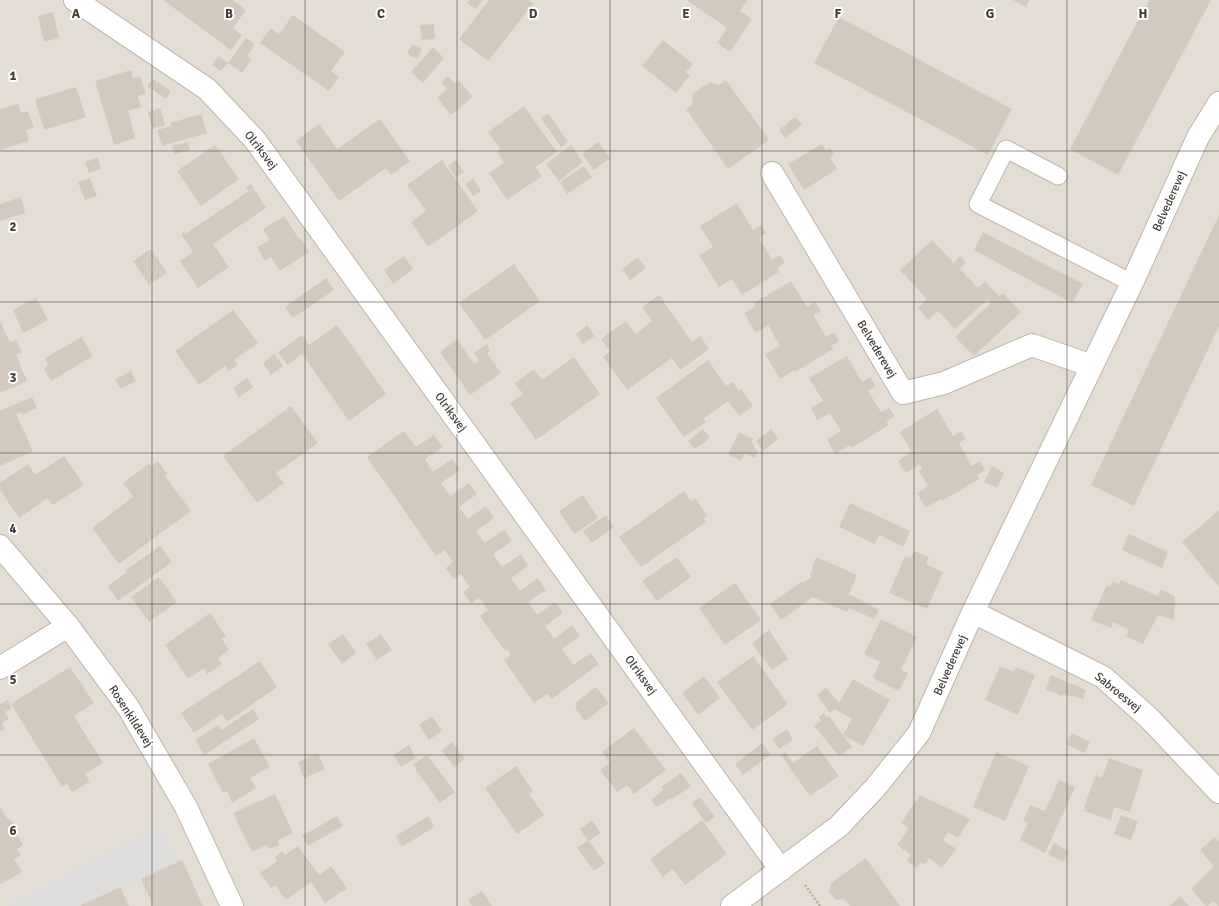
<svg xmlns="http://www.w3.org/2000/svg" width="1219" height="906" viewBox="0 0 1219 906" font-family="Signika,sans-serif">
<rect width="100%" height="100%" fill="#f1ece6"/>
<path fill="#e4ddd4" d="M0,0H1219V906H0Z"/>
<path fill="#dfdddb" d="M162,825L179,863L82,906H4Z"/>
<path fill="#d4c9bf" d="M163,0H233L246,10L233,28L242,35L231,50Z
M469,0H482L476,9L467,3Z
M489,0H530V1L533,4L488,61L459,39Z
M689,0H748L740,11L752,19L730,52L717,43L727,28L688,1Z
M1013,0H1029L1026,7Z
M1149,0H1211L1118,175L1070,149Z
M53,12L59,38L44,42L38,16Z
M293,15L345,52L331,71L339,77L329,91L260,43L271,28L279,34Z
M839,17L1012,109L988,155L814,63Z
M434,24L435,39L422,40L420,25Z
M246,38L255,44L247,56L252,59L242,73L228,63Z
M663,40L693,64L686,72L690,75L676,93L642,66Z
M412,44L422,49L417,59L407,54Z
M433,47L444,58L423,83L411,72Z
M218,56L228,63L221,71L212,65Z
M131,70L133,78L140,76L146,94L138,96L141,107L128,111L135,138L114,145L95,81Z
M448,76L455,84L459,80L473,97L451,115L437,98L447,89L441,82Z
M153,79L171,91L166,99L147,86Z
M726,80L769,140L728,169L686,109L693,104L692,94L710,82L719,85Z
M76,87L86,117L44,130L35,99Z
M18,104L21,113L28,111L34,128L26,130L29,141L0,150V109Z
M524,106L557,152L535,167L542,176L507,200L489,173L504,163L497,152L500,149L488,132Z
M160,108L165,125L153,129L148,112Z
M548,113L568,142L561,147L541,118Z
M201,114L207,133L162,146L157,130L171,126L170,123Z
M795,117L802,125L785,138L779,130Z
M380,119L410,161L391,175L386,168L339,201L296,141L319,124L337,149Z
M188,142L190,150L175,154L172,146Z
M598,142L610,158L594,170L582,154Z
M822,144L826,151L830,148L834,155L830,157L837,169L804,190L788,164Z
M215,145L239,179L201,206L177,171Z
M571,145L583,162L559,181L546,164Z
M98,158L101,169L89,173L85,162Z
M442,160L478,211L428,247L411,222L426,211L407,185Z
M456,160L464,172L456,177L448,166Z
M584,166L592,177L567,194L560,182Z
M90,178L97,196L85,200L78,182Z
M473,179L481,191L473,196L465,184Z
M251,184L266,208L213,244L229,267L198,288L180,261L193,252L181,234L184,232L185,234L249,191L246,187Z
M21,197L25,213L0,221V204Z
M737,203L753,230L761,225L766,233L759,238L772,260L780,255L785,263L777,268L779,272L742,295L732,279L719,287L699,255L713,247L700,226Z
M1219,215V326L1134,506L1091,485Z
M284,216L299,239L300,238L309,252L280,271L271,257L265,261L257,247L270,240L263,229Z
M983,232L1083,284L1072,303L974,250Z
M932,240L954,263L960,256L966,263L960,269L978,288L985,281L999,296L1003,293L1021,312L974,356L955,337L991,303L988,299L955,329L938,311L928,320L918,308L927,299L900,270Z
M151,249L167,273L149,285L133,261Z
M404,256L413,269L393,284L384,270Z
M638,257L646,268L630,280L622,269Z
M514,264L540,301L485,340L459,303Z
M326,278L334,290L293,318L285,307Z
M791,281L807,307L815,302L821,311L813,315L826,337L834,332L839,341L831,346L833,349L795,372L794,370L780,379L765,354L780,346L768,325L756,333L744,313L756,306L754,303Z
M659,295L692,342L700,336L709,349L680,370L672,358L627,390L603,357L610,352L601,339L626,321L636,334L652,321L642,307Z
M36,298L48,320L23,333L13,310Z
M233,310L258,343L234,360L238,365L229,371L225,366L199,385L175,351Z
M0,321L10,343L16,340L22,352L16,355L27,381L0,393Z
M337,325L386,394L349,421L302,354L288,365L278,352L302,335L309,345Z
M587,325L595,336L583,344L576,334Z
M82,337L93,356L51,381L44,369L48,366L45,358Z
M457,339L474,364L479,360L474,353L487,344L490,350L487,353L501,373L470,395L440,352Z
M274,354L283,366L271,375L263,363Z
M847,356L862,382L870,377L876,386L868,391L881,412L889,408L895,416L886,421L889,425L851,448L850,445L835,454L827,439L841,431L830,413L817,420L811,408L823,401L809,378Z
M574,357L600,394L536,440L510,403L523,394L515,383L534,369L542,380Z
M708,360L726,386L733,382L739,391L741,389L753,406L739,416L728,401L703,419L706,422L684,437L656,398Z
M131,371L136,381L121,389L115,379Z
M247,377L253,387L239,397L233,388Z
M32,397L37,408L22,415L21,412L16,414L33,451L0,466V411Z
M291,406L318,443L276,473L284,483L257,503L223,456Z
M937,409L953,436L961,431L966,439L959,443L972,466L980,461L985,470L977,475L979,479L942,501L941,499L926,508L917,493L928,486L919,471L922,469L920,464L906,473L898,461L912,452L900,432Z
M703,429L710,438L695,449L688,441Z
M771,429L778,439L763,451L756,441Z
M404,431L416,447L434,435L443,447L425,459L433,472L452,459L460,470L441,483L450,496L469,483L477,494L459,507L468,519L486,506L494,518L476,531L485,543L504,530L512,541L493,554L502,567L521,554L528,566L511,578L520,591L538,578L546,590L528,602L537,615L555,602L563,613L545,626L554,639L572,625L580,636L562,649L573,665L591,653L599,664L552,699L547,694L534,703L504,660L511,655L508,650L505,651L480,616L488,610L479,598L471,604L463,592L470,587L461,574L454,579L446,568L453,562L446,552L445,550L436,556L367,457Z
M739,432L753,439L751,443L754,445L753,447L758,450L755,458L745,453L741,461L728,454Z
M64,456L84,485L53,505L48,498L19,518L0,490V483L28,464L35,475Z
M158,461L167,474L165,476L191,511L119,564L92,528L133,497L123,483L149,464L152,466Z
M992,466L1004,473L997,488L984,482Z
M684,491L691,501L695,498L707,516L703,519L706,522L641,567L619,537Z
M583,495L598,518L574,534L559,511Z
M850,503L910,531L903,547L879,535L875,544L839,527Z
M1219,510V587L1182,542Z
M606,515L614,527L592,543L583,531Z
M1129,534L1168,552L1162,568L1122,550Z
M160,546L172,562L118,601L108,586L127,572L126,570Z
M914,551L929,557L926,564L943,572L927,609L889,593L905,556L911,558Z
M677,557L691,577L657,601L642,581Z
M816,557L857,575L849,594L879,610L874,619L849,608L847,612L813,597L781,620L770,604L801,582L803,583L812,577L810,576Z
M159,577L177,602L149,622L131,597Z
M1121,580L1158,596L1161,589L1175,596L1174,620L1158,615L1143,644L1126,636L1129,630L1113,622L1111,628L1091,620L1107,585L1110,587L1112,581L1119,584Z
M735,583L761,620L725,645L699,608Z
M210,613L226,636L222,639L229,650L218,658L222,664L207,674L204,668L188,679L165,645Z
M881,619L917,637L901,670L908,673L899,691L873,678L880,662L864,654Z
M769,630L788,659L772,670L752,643Z
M343,634L356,653L342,664L328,644Z
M381,634L392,650L377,660L366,644Z
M753,656L788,704L752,730L717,682Z
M260,661L277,687L227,722L222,714L194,733L181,713Z
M1000,666L1014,672L1016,667L1035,675L1018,715L985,700Z
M70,667L94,703L74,716L103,763L85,774L90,782L72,792L67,784L62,787L11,704Z
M1051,675L1086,690L1083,700L1072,695L1071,697L1063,694L1062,696L1046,689Z
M704,676L720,698L698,715L682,693Z
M853,679L890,700L863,746L843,735L852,719L835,709L830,713L817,695L826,688L839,703Z
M596,687L609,703L585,721L575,708L577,706L575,703Z
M8,700L12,708L5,712L9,719L2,723L5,729L0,731V704Z
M253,709L259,719L204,755L195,740L218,725L221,730Z
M824,713L826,717L829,716L852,747L839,756L814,726L821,721L819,717Z
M432,716L442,731L429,740L419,725Z
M634,728L666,770L634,794L627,785L617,792L600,770L610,763L602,752Z
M787,729L793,740L779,749L772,739Z
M1072,733L1090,742L1084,753L1066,744Z
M254,738L270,767L250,778L256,788L232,803L227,791L223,793L208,764Z
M452,742L465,759L454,767L442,750Z
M762,743L771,754L743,775L735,764Z
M409,745L416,758L401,767L393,755Z
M817,746L839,776L810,796L781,755L785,752L793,763Z
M996,752L1029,766L1005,821L973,807Z
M318,753L325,769L304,778L298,762Z
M427,755L455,792L440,803L415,769L416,768L413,765Z
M1109,758L1143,770L1130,812L1114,807L1111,820L1084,811L1087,798L1096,775L1102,778Z
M516,766L533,791L529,794L544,815L517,834L485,788Z
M681,773L691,786L671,800L670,798L657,807L651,800L663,790L661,787Z
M1059,780L1075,787L1045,853L1020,840L1028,823L1023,821L1030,805L1045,811Z
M275,794L293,833L278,840L279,845L269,849L267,845L252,852L233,813Z
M920,795L970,819L958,838L948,832L943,840L956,849L942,868L929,858L925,864L921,862L917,868L907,861L911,855L897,845L909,828L901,823Z
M700,797L715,817L706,823L692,803Z
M0,806L8,820L10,819L17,830L15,831L23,845L17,849L21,855L14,859L22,872L1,884L0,882Z
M1121,815L1138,821L1131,840L1114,834Z
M337,816L343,826L308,846L302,836Z
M428,816L434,827L402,847L396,836Z
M592,820L601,833L589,841L605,863L594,871L577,848L588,840L580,829Z
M702,820L727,854L685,885L673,869L663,877L650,859Z
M1215,837L1219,841V906L1213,901L1208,906H1206L1191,889L1214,866L1200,850Z
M1054,843L1069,851L1063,862L1048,854Z
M298,846L319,875L331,866L347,888L325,903L311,882L286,900L275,885L271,888L260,873L277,861L275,857L282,851L285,855Z
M866,858L900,906H850L844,899L836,900L829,892L831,883Z
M182,860L203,906H153L141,879Z
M120,887L129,906H80Z
M482,891L492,906H472L468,900Z
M1180,896L1189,906H1170Z"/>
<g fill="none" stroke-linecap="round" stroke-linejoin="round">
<g stroke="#beb5ac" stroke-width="19">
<path id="service" d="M1058,176L1006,149L978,204L1132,283"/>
</g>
<g stroke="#beb5ac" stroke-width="24">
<path id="minor" d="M75,0L207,89L255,140L781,870
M772,173L903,393L944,383L1032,345L1092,366
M973,612L1103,677L1149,718L1219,792
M0,668L68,626
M732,906L839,826L875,788L919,733L973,612L1132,283L1198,137L1219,103"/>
</g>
<g stroke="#beb5ac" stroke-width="24">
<path id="tertiary" d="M0,546L68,626L128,707L186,807L232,906"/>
</g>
<path stroke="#bcac9c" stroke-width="2.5" stroke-dasharray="2 2" stroke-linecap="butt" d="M805,885L820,906"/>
<use href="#service" stroke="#fff" stroke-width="17"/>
<use href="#minor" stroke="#fff" stroke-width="22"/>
<use href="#tertiary" stroke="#fff" stroke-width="22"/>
</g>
<path fill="none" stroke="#433c36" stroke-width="1" stroke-opacity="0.55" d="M152,0V906M305,0V906M457,0V906M610,0V906M762,0V906M914,0V906M1067,0V906M0,151H1219M0,302H1219M0,453H1219M0,604H1219M0,755H1219"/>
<g text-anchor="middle" stroke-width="4" stroke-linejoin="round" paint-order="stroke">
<g font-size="12" fill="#433c36" stroke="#fff">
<text transform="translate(261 150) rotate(52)" y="4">Olriksvej</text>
<text transform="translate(1169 201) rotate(-66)" y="4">Belvederevej</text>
<text transform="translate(877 349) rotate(59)" y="4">Belvederevej</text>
<text transform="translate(451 412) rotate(54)" y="4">Olriksvej</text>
<text transform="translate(950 665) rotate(-66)" y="4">Belvederevej</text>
<text transform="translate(641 675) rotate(54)" y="4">Olriksvej</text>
<text transform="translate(1118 692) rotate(39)" y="4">Sabroesvej</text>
<text transform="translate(131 716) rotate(57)" y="4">Rosenkildevej</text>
</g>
</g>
<g font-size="13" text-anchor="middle" font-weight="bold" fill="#433c36" stroke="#fff" stroke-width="4" stroke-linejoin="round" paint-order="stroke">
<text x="76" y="18">A</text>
<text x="229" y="18">B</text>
<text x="381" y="18">C</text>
<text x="533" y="18">D</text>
<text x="686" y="18">E</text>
<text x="838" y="18">F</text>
<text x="990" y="18">G</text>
<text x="1143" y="18">H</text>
<text x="13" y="80">1</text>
<text x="13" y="231">2</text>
<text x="13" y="382">3</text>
<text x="13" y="533">4</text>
<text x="13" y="684">5</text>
<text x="13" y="835">6</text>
</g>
</svg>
